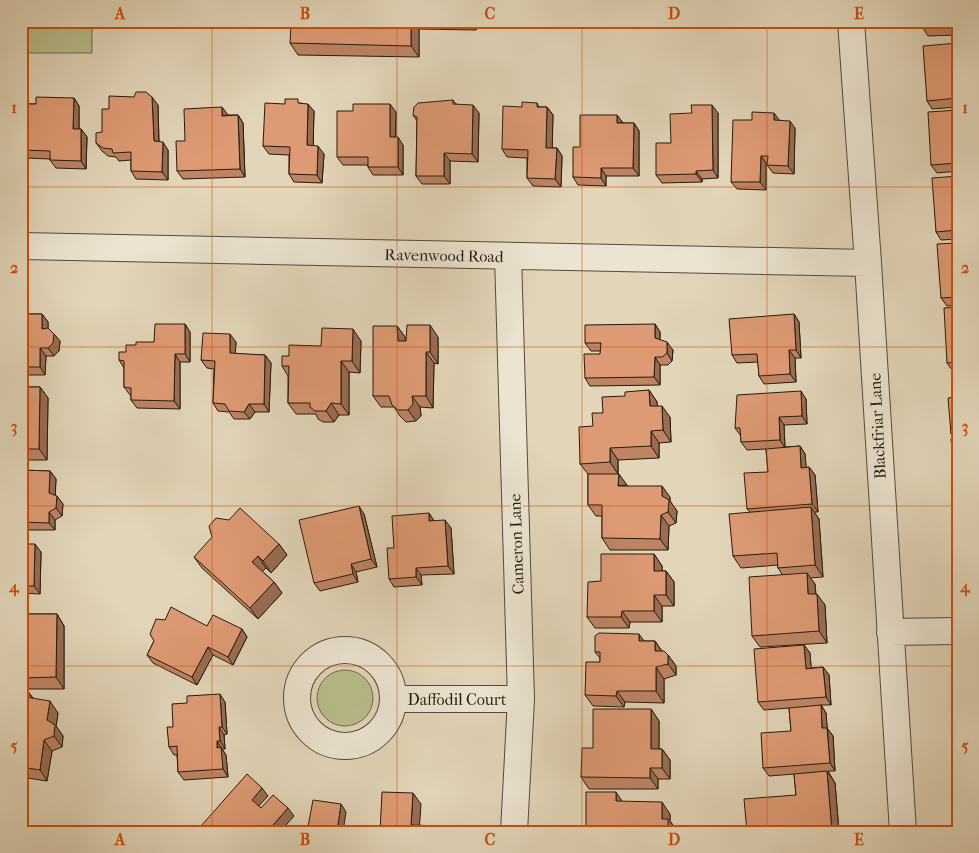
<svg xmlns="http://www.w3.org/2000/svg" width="979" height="853" viewBox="0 0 979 853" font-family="'IM FELL French Canon',serif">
<rect width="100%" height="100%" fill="#e2d5b8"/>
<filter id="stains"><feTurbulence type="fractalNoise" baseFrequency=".004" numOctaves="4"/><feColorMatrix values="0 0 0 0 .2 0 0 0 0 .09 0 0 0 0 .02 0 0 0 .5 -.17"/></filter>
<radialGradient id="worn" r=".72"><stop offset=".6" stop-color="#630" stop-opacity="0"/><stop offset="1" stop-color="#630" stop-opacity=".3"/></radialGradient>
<path fill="#b9bc8b" stroke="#6f6c4d" d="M21,21H92V53H21Z
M317 698a28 28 0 1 1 56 0a28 28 0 1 1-56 0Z"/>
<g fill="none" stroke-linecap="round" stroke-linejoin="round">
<g stroke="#544a39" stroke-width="28">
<path id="street" d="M851,21L868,263L903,832
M21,246L868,263
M508,256L521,699L514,832
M890,632L958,631
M297 698a48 48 0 1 1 96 0a48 48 0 1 1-96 0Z
M393,699H521"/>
</g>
<use href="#street" stroke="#ece4d1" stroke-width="26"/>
</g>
<path fill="#bf8464" stroke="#251b0f" d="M328,21H476V30L419,29V57L298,55L290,43L328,26Z
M958,21V35L928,36L923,28Z
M958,43V107L932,109L927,101Z
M74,98L79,106V129H81L87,137L86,169L56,168L50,160V159L26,158L21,151V104H36Z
M453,100L456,104L479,113L478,162L450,161V184H422L416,176L417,121L413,115Z
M301,103L314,111L313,146L324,154L322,183L294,182L289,174V155L269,154L263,146L285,104Z
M537,103L539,107H547L553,115L552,148H557L562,156L561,187L533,186L527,178V158L507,157L502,149L522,107Z
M158,105L159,141L168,150V180L136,179L131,171V160L119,161L116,157L108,156L102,151L96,143L102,132L109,109Z
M958,110V171L937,173L931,165Z
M396,112V137L403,145V175H373L368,167V165H343L337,157Z
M692,113H718V178L702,179V182L662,183L656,175L671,143Z
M228,115H238L243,123L245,177L183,179L177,171L185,141Z
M617,115L623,123H634L639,131V176H606V186L578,185L573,177L580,147Z
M780,120L795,128L794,174L773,173L767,165V164L766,163V190L737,189L731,182Z
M958,176V239L941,240L936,232Z
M958,243V305L947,306L941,298Z
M958,307V370H952L947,363Z
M21,314H42L48,322V328L60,341L59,351L54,356H46L45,375H21Z
M794,314L799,322L801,358H795L796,382L764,384L759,376L758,362L737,363L732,355Z
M185,324L190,332V362H180V409L137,408L131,400V395H130L124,387V368L119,360L126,352L154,342Z
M655,324L660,332V340L673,350L672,361L668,365H660V385L590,386L585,378L600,354L601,351H591L585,343Z
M397,326L405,337V341L438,337V364L434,363L433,408L420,407L421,416L416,421L406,422L400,416L394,407H381L373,396Z
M361,341L360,373L349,372V415H339L334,422H323L318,419L316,414H296L288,403V376L282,366L321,346Z
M236,342L235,354L265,355L271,363L269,412H255L250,419H234L229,412L218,411L213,403L214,369L207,368L201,360Z
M958,373V503L957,501L955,439L951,434L957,397Z
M21,387H40L48,398L47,460H21Z
M649,390L657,402V406L670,417L671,442L659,443V458L618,460V474L627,486L670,497V501L677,511L676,523L669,526L668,550H610L602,538V516H596L588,505V474L580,464L593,426L603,413L625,396Z
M806,399L807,424L784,425L785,447L800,446L805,454L806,468L809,467L815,475L818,512H814L819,519L823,577L810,578L815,584L816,594L825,605L827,643L760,647L752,636L782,574L778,568V565L741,568L733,556L750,512L747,509L768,472L766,449L747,450L741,442V436L735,428Z
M21,470L50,471L56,479L55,495L63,504L62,516L55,520V530H21Z
M429,513L434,521L451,528L454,574L421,575L422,585L394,587L389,579Z
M364,514L377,567L356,572L358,582L320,591L314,583Z
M21,544L41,552L40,594L21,593Z
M279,544L287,555L271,573L266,568L262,571L274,582L282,593L258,619L202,568L194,557Z
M654,554L662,566V571H666L674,582V606H662V622H630L629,628H595L587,617L601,581Z
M21,614H57L64,626V689H21Z
M207,626L242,629L247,637L233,665L213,655L197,685L153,663L147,655L154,641Z
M644,641H655L662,651L668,655L676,666V675L664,679V703L625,702L624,707L593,706L585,695L600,662V658L595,652Z
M804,645L810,653L811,668L823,667L829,675L831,705H821L826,713L827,728L833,736L835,771H828L835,783L839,832H747L796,795L794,774L769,776L763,768L791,731L789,708L764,710L758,702Z
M21,689L27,690L33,698L58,713L56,726L63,736L62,747L52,751L47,781L21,777Z
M225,702L227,734L224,735L225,749H222L226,755L228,777L184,780L178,772L177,755H174L169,747L173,727L187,703Z
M651,709L659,721V749H662L670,760V779H658V789H589L581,777L593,748Z
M622,802L670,814V821L676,830V832H590L586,826Z"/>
<path fill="#9b6c51" stroke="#251b0f" d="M411,21H414L419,29V57L411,46Z
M469,21H476V30Z
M152,97L158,105L159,149L154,141Z
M74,98L79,106V137L73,129Z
M308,104L314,111L313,153L307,145Z
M390,104L396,112L395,145L390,137Z
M473,105L479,113L478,162L472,154Z
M712,105L718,113V178L713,170Z
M222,107L228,115L222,116Z
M547,107L553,115L552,156L546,148Z
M774,113L780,121L774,120Z
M238,115L243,123L245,177L240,169Z
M617,115L623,123H617Z
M790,121L795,128L794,174L788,166Z
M634,123L639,131V176L633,168Z
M81,129L87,137L86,169L81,161Z
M398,137L403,145V175L398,167Z
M163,142L168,150V180L162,172Z
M318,146L324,154L322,183L317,175Z
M557,148L562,156L561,187L555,179Z
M444,153L450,161V184L444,176Z
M761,156L766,163V190L760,182Z
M601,168L606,176V186L601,178Z
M696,171L702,179V182L696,174Z
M42,314L48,322V336L42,329Z
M794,314L799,322L801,358L796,350Z
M185,324L190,332V362L185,354Z
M655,324L660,332V346L655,338Z
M430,325L438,337V364L430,352Z
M397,326L405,337L406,353L398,341Z
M353,329L361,341L360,373L352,361Z
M54,334L60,341L59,351L54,356L48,348Z
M230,334L236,342L235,361L230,353Z
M667,342L673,350L672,361L667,353Z
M40,348L46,356L45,375L40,367Z
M789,350L795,358L796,382L790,374Z
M426,352L434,363L433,408L426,396Z
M175,354L180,362V409L174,401Z
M265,355L271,363L269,412L264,404Z
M655,357L660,365V385L654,377Z
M341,361L349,372V415L341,404Z
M40,387L48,398L47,460L39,449Z
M649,390L657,402L658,418L650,406Z
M801,391L806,399L807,424L802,416Z
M412,396L420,407L421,416L416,421L408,410Z
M331,403L339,415L334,422L326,411Z
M249,404L255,412L250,419L244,412Z
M662,406L670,417L671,442L663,430Z
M779,417L784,425L785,448L780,440Z
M651,431L659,443V458L651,446Z
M800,446L805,454L807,476L801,468Z
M610,448L618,460V474L610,462Z
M809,467L815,475L818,512L812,504Z
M50,471L56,479L55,501L49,493Z
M619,474L627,485L618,486Z
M662,486L670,497V501L677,511L676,523L668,512L662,496Z
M57,496L63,504L62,516L56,508Z
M359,506L364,514L377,567L371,559Z
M811,507L819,519L823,577L815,565Z
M49,512L55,520V530L49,523Z
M429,513L434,521H429Z
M661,515L669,526L668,550L660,539Z
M445,520L451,528L454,574L448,566Z
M35,544L41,552L40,594L34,586Z
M279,544L287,555L271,573L263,561Z
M654,554L662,566V582L654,571Z
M258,556L266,568L260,574L252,562Z
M351,564L356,572L358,582L353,574Z
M416,568L421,575L422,585L416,577Z
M666,571L674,582V606L666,595Z
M807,573L815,584L816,606L808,594Z
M274,582L282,593L258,619L250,608Z
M817,594L825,605L827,643L819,631Z
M654,595L662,606V622L654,611Z
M622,611L630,622L629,628L621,617Z
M57,614L64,626V689L56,677Z
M242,629L247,637L233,665L228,657Z
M639,634L647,645L639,641Z
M655,641L663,653L655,651Z
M804,645L810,653L812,677L806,669Z
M208,647L213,655L197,685L192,677Z
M668,655L676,666V675L668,664Z
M656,667L664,679V703L656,691Z
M823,667L829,675L831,705L826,697Z
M27,690L35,702L26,697Z
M617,691L625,702L624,707L616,696Z
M220,694L225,702L227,734L222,727Z
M50,701L58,713L56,726L63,736L62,747L54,736L47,720Z
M821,705L826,713L828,736L822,728Z
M651,709L659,721V760L651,749Z
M219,727L224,735L225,749L220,741Z
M827,728L833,736L835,771L830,763Z
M44,740L52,751L47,781L40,770Z
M217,741L226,755L228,777L223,769L217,748Z
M662,749L670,760V779L662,768Z
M650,768L658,779V789L650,778Z
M827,771L835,783L839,832H832Z
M262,788L268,796L257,808L252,800Z
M616,792L624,804L616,801Z
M413,793L421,804L419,832L411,825Z
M662,802L670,814V821L676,830V832H668L662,819Z
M341,804L346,812L343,832H337Z
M288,808L294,816L280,832H267Z
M442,826L446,832H441Z"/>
<path fill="#de9a74" stroke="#251b0f" d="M328,21H411V46L290,43L291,25L328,26Z
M922,21H958V26L923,28Z
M958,43V98L927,101L923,46Z
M136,92H146L152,97L154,141L163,142L162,172L131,171V152L113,153L112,149L103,148L96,143V133L102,132V109H109V96L134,97Z
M36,97L74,98L73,129H81V161L50,160V151L21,150V104H36Z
M285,99H298V103L308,104L307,145L318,146L317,175L289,174L290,147L263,146L265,103L285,104Z
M453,100V104L473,105L472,154L444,153V176H416L417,117L413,115L414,107L418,103Z
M522,102L537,103V107H547L546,148H557L555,179L527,178L528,150L502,149L503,106L522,107Z
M353,104H390V137H398V167H368V157H337V111H353Z
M691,105H712L713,170L696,171V174L656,175V143H671L670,114L692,113Z
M222,107V116L238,115L240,169L177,171L176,141H185L184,109Z
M958,110V163L931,165L928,112Z
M752,112L774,113V120L790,121L788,166L767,165L768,156H761L760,182H731L733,120H752Z
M580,115H617V123H634L633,168H601V178L573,177V147H580Z
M958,176V230L936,232L932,178Z
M958,243V297L941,298L937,244Z
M958,307V362L947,363L944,308Z
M21,314H42V329L48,328L54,334L53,343L48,348H40V367H21Z
M794,314L796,350H789L790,374L759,376L757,354L732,355L729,319Z
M155,324H185V354H175L174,401L131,400V388L124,387V361L119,360V352H126V345H136V342H154Z
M655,324V338L667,342V353L662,357H655L654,377L585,378L584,354H600L601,343H585V325Z
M407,325H430V352H426V396H412L413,404L408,410H398L392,405L389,396H373V326H397L398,341H406Z
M322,328L353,329L352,361H341V404L331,403L326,411H315L310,407V403H288L289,366H282V356H289V345L321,346Z
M203,333L230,334V353L265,355L264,404H249L244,412L229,411L225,404L213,403L215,361L201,360Z
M955,373H958V433L951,434L948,398L957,397Z
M21,387H40L39,449H21Z
M649,390L650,406H662L663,430L651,431V446L610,448V462L580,464L579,427L593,426L592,413H603L602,397L625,396V392Z
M801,391L802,416L779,417L780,440L741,442L740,428H735L737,395Z
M951,439H958V501H957Z
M800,446L801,468L809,467L812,504L747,509L744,473L768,472L766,449Z
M21,470L50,471L49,493L57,496L56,508L49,512V523L21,522Z
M588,474H619L618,486H662V496L669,500L668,512L661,515L660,539L602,538V505H588Z
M359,506L371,559L351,564L353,574L314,583L299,520Z
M811,507L815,565L778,568L777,553L733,556L729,514Z
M956,507H958V524Z
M240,508L279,544L263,561L258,556L252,562L274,582L250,608L194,557L212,537L209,526L216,518L229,520Z
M429,513V521L445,520L448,566L416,568V577L389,579L387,548H394L392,516Z
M21,544H35L34,586H21Z
M601,554H654V571H666V595H654V611H622L621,617H587L588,582L601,581Z
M807,573L808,594H817L819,631L752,636L749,577Z
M171,607L207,626L213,615L242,629L228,657L208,647L192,677L147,655L154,641L150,634L156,619L165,620Z
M21,614H57L56,677L21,678Z
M599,633L639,634V641H655V651H664L668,655V664L656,667V691H617L616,696L585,695L586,662H600V652H595V636Z
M804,645L806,669L823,667L826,697L758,702L754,649Z
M21,689L27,690L26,697L50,701L47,720L55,725L54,736L44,740L40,770L21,767Z
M220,694L222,727H219L220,741H217V748L221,747L223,769L178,772L177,746L169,747L167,727H173L172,704L187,703V696Z
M821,705L822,728H827L830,763L763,768L761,733L791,731L789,708Z
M593,709H651V749H662V768H650V778L581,777L582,748H593Z
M827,771L832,832H747L744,799L796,795L794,774Z
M247,774L262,788L252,800L261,808L273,795L288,808L267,832H208L201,826Z
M382,792L413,793L411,825L442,826L441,832H380Z
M586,792H616V801L662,802V819H668V832H606V826H586Z
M313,800L341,804L337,832H307Z"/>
<path fill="none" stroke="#cb500c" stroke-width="1" stroke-opacity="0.55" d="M212,21V832M397,21V832M582,21V832M767,21V832M21,187H958M21,347H958M21,506H958M21,666H958"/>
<g text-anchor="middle" stroke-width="5" stroke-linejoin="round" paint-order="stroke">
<g font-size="16" fill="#251b0f" stroke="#ece4d1">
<text transform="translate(444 255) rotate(1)" y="6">Ravenwood Road</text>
<text transform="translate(877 426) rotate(-93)" y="6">Blackfriar Lane</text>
<text transform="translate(516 544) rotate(-92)" y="6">Cameron Lane</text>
<text x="457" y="705">Daffodil Court</text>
</g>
</g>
<rect width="979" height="853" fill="none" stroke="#e2d5b8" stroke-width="55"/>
<rect x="28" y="28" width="924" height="798" fill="none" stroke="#cb500c" stroke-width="2"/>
<g font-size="16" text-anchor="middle" font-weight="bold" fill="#cb500c">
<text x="120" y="19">A</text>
<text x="305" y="19">B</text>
<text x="490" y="19">C</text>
<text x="674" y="19">D</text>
<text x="859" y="19">E</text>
<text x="14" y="113">1</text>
<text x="965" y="113">1</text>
<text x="14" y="273">2</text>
<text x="965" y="273">2</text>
<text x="14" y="432">3</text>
<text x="965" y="432">3</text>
<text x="14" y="592">4</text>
<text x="965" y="592">4</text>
<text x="14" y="751">5</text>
<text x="965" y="751">5</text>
<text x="120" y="845">A</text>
<text x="305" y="845">B</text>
<text x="490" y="845">C</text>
<text x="674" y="845">D</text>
<text x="859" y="845">E</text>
</g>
<rect width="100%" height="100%" filter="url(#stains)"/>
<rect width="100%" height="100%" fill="url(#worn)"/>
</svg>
